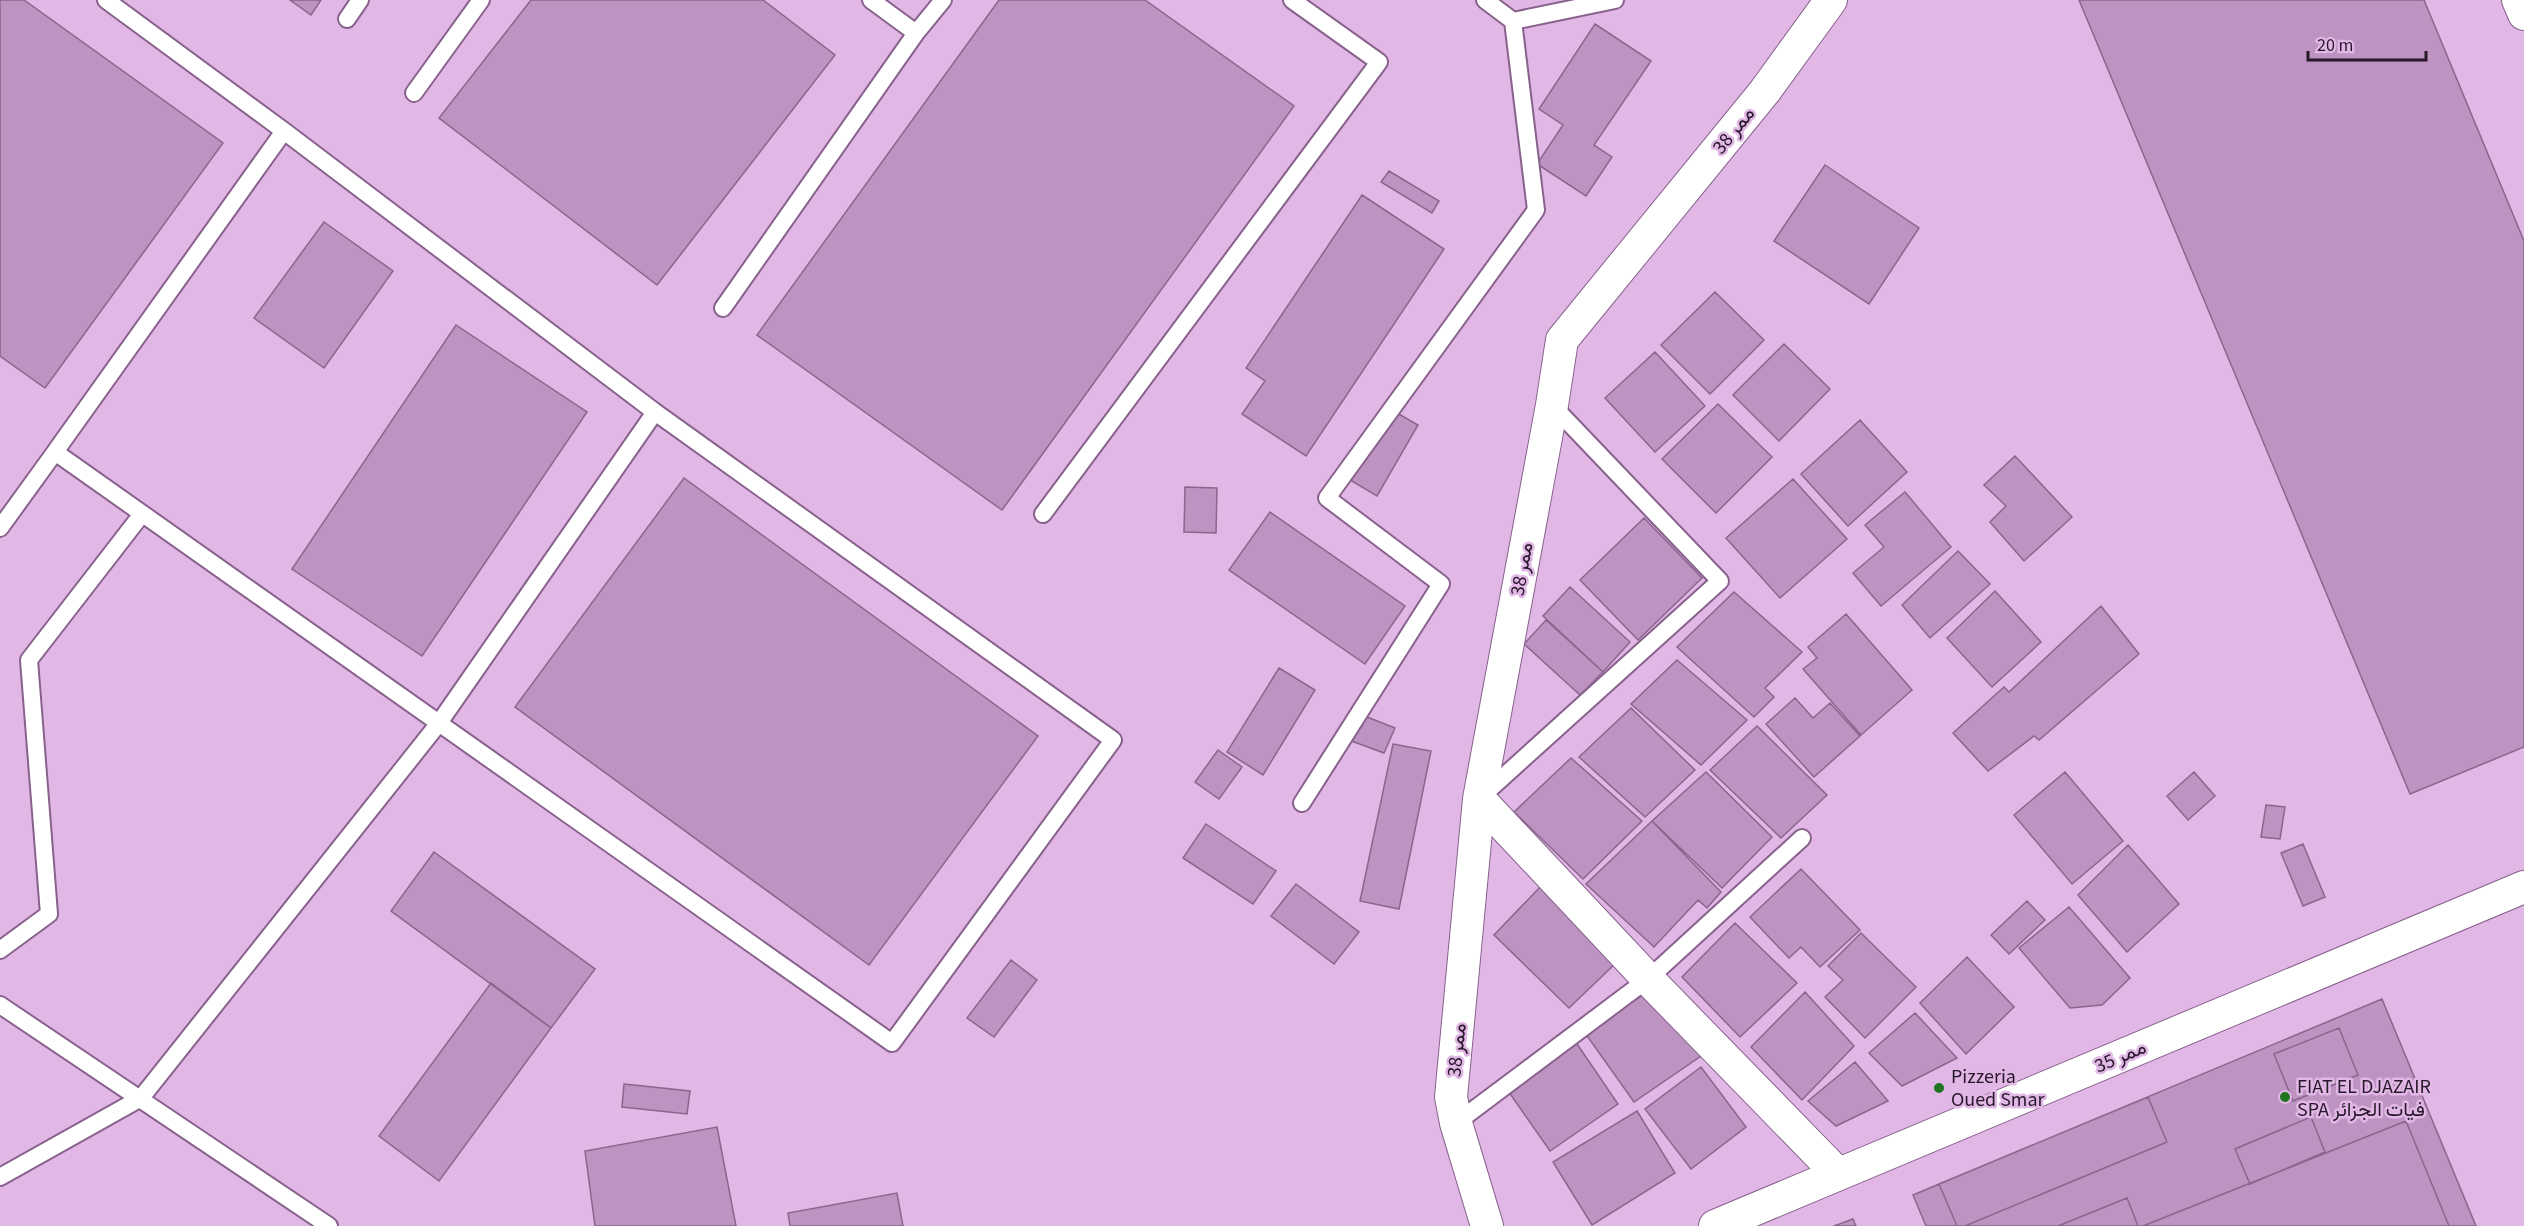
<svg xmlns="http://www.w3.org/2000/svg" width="2524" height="1226" viewBox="0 0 2524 1226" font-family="'Source Sans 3',Vazirmatn,sans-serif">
<rect width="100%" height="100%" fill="#e1b7e6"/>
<path fill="#bc93c1" stroke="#8b648f" stroke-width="1.5" d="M0,0H24L223,143L45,388L0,356Z
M290,0H321L311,15Z
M531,0H763L835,55L657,285L439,118Z
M999,0H1145L1294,106L1002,510L757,335Z
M2079,0H2424L2524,241V747L2410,794Z
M1595,24L1651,61L1594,145L1612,157L1586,196L1537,164L1563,125L1539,109Z
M1825,165L1919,228L1869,304L1774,241Z
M1389,171L1439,201L1432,213L1381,182Z
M1362,195L1444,249L1306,456L1242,414L1265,381L1246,368Z
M324,222L393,271L324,368L254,318Z
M1715,292L1764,340L1710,394L1661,345Z
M456,325L587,412L422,656L292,569Z
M1784,344L1830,389L1779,441L1733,395Z
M1655,352L1705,406L1655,452L1605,398Z
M1718,404L1772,457L1716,513L1662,459Z
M1385,406L1418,425L1377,496L1345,477Z
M1860,420L1907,472L1848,526L1801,474Z
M2015,456L2072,517L2024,561L1990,522L2006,506L1984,485Z
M684,478L1038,736L869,965L515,707Z
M1793,479L1847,539L1780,598L1726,538Z
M1185,487L1217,488L1216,533L1184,532Z
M1905,492L1951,547L1881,606L1853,573L1884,547L1865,525Z
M1270,512L1405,606L1365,664L1229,570Z
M1644,518L1702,578L1638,640L1580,580Z
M1958,551L1990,584L1930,638L1902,605Z
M1570,587L1630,642L1603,672L1543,616Z
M1995,591L2041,642L1992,687L1947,638Z
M1734,592L1802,652L1765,688L1774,697L1754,717L1677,647Z
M2101,606L2139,654L2039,740L2034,736L1988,771L1953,733L2004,687L2009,692Z
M1846,614L1912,690L1861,735L1803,669L1817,658L1808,647Z
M1546,620L1603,672L1580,695L1524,644Z
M1677,660L1747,720L1701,765L1631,704Z
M1279,668L1315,690L1263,775L1227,752Z
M1795,698L1813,718L1830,703L1860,736L1814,777L1766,724Z
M1631,708L1695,770L1645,817L1579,757Z
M1357,713L1395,728L1384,753L1346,739Z
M1757,726L1827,795L1781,838L1710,770Z
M1393,744L1431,751L1399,909L1360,901Z
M1218,750L1242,767L1219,799L1195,782Z
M1571,758L1642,821L1583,879L1514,812Z
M1706,772L1772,837L1722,888L1652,821Z
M2065,772L2123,841L2072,884L2014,815Z
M2194,772L2215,796L2188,820L2167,796Z
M2266,805L2285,807L2280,839L2261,837Z
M1652,821L1721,892L1707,908L1698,900L1654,947L1586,884Z
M1206,824L1276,871L1253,904L1183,858Z
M2303,844L2325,897L2303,906L2281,853Z
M2128,845L2179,904L2127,952L2078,895Z
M434,852L595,969L551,1028L391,911Z
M1801,869L1860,930L1820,967L1801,947L1789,958L1750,917Z
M1296,884L1359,932L1334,964L1271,916Z
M1542,885L1618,961L1569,1008L1494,935Z
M2027,901L2045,920L2009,954L1991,935Z
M2069,907L2130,978L2102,1005L2070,1008L2019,948Z
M1735,923L1797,983L1740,1037L1682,977Z
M1861,933L1916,987L1865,1038L1825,997L1843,980L1828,966Z
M1967,957L2014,1007L1966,1054L1920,1003Z
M1011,960L1037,980L994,1037L967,1018Z
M491,983L551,1028L439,1181L379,1136Z
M1647,992L1701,1056L1634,1102L1585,1033Z
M1805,992L1854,1046L1802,1100L1751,1047Z
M2382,999L2476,1226H1926L1913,1195Z
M1915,1013L1957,1058L1902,1086L1869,1053Z
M2339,1028L2358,1075L2293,1101L2274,1054Z
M1575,1041L1618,1104L1550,1151L1506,1088Z
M1855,1062L1888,1101L1836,1126L1808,1101Z
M1701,1067L1746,1127L1691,1169L1645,1109Z
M624,1084L690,1091L687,1114L622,1107Z
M2148,1097L2167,1142L1965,1226H1957L1939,1184Z
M1637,1111L1675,1173L1592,1225L1553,1162Z
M2311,1117L2325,1152L2250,1184L2235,1149Z
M2406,1121L2449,1226H2143Z
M717,1127L736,1226H595L585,1151Z
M897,1193L903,1226H790L788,1213Z
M2127,1198L2138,1226H2058Z
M1853,1219L1856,1226H1834Z"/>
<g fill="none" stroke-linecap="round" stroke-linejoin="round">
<g stroke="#88628d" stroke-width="20">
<path id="lane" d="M1485,0L1513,21L1615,0
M347,19L360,0
M916,33L943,0
M414,93L481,0
M723,308L916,33L871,0
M55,452L284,131
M1043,514L1379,62L1292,0
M0,528L55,452L892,1043L1113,740L655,412L284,131L106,0
M1482,796L1720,581L1552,405
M1302,803L1441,584L1327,498L1536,210L1513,21
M0,950L49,914L29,660L142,514
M0,1005L329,1226
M1456,1123L1648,979L1802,838
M0,1177L141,1098L439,723L655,412"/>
</g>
<g stroke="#88628d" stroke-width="34">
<path id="street" d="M2518,0L2524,14
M1479,799L1648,979L1838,1174
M1487,1226L1456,1123L1451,1097L1479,799L1552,405L1562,340L1765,91L1831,0
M1715,1226L2524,887"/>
</g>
<use href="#lane" stroke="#fff" stroke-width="16"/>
<use href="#street" stroke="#fff" stroke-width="32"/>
</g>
<g fill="#20741f" stroke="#e1b7e6" stroke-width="2">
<circle cx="1939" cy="1088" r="6"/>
<circle cx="2285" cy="1097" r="6"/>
</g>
<g text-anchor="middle" stroke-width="5" stroke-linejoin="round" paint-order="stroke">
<g font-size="20" fill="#28192a" stroke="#e1b7e6">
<text transform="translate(1733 130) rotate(-51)" y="7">ممر 38</text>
<text transform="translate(1521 569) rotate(-80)" y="7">ممر 38</text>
<text transform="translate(1456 1050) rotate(-84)" y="7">ممر 38</text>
<text transform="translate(2120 1056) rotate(-23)" y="7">ممر 35</text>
</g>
<g font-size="20" fill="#28192a" stroke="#e1b7e6" text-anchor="start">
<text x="1951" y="1083">Pizzeria<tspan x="1951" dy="23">Oued Smar</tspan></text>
<text x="2297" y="1093">FIAT EL DJAZAIR<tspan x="2297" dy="23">SPA فيات الجزائر</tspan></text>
</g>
</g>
<path d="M2308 51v9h118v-9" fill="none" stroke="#28192a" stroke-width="3"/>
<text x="2317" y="51" font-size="18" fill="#28192a" stroke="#e1b7e6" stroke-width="4.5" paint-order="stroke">20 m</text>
</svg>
